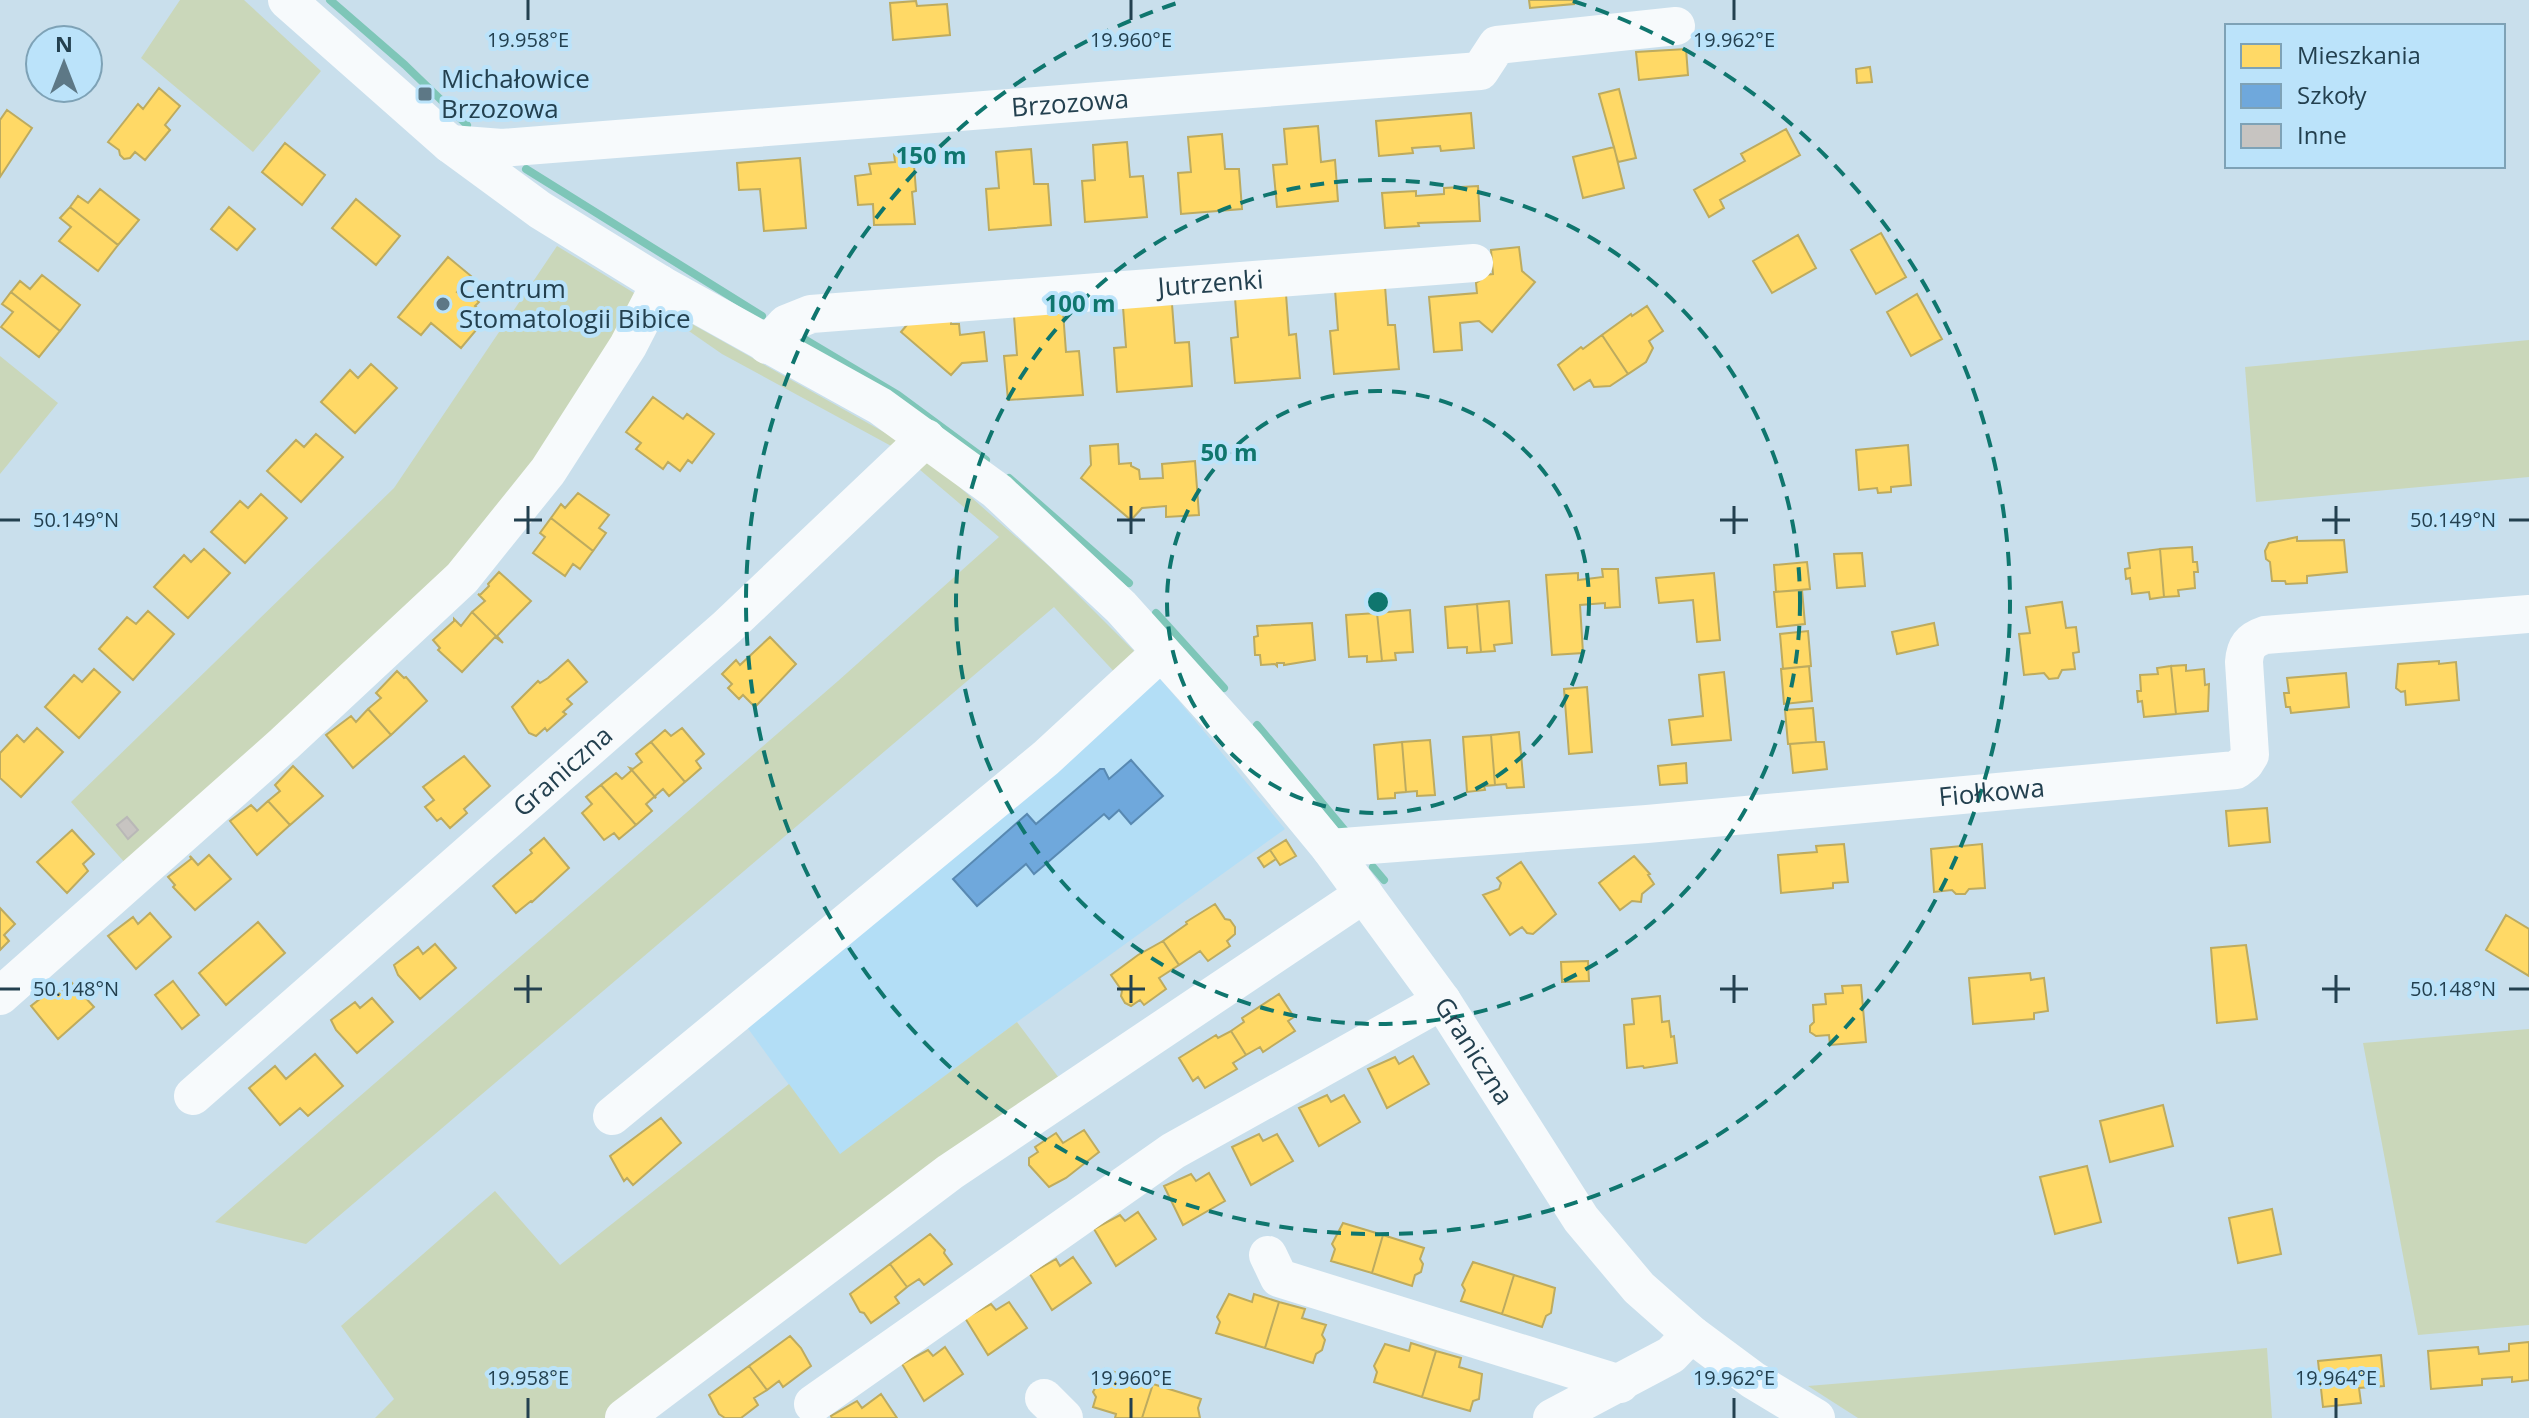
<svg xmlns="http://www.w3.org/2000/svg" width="2529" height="1418" viewBox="0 0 2529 1418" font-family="'Open Sans',sans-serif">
<rect width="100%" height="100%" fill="#c9dfec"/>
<path fill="#b3def6" d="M1153,670L1285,829L1017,1022L840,1155L744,1023Z"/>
<path fill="#cad7ba" d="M180,0H244L321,71L253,152L141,58Z
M557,246L639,296L545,448L470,550L126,864L71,802L394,488Z
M667,310L921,453L1049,566L1153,670L1119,677L1054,607L306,1244L215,1222L838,681L999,537L893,447L722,354L660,311Z
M2529,340V477L2256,502L2245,367Z
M0,356L58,403L0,474Z
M1017,1022L1062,1082L613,1418H375L394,1399L341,1326L495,1191L560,1265L789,1084L840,1154Z
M2529,1029V1325L2418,1335L2363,1043Z
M2267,1348L2272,1418H1858L1808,1386Z"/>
<path fill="#ffd966" stroke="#bdab5f" stroke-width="2" d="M1529,0H1573L1574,4L1530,8Z
M916,1L917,6L947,4L950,35L893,40L890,3Z
M1686,49L1688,75L1639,80L1636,52Z
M1870,67L1872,82L1857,83L1856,69Z
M159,88L180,106L165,125L170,130L145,160L135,152L130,158L124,159L120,155L119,150L108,142L138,104L143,109Z
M1619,89L1636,158L1618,162L1599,94Z
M7,110L32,128L0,177V120Z
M1471,113L1474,148L1441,151L1440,146L1412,148L1413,153L1379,156L1376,121Z
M1318,126L1321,162L1335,160L1338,201L1277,207L1273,165L1287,164L1284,129Z
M1786,129L1800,155L1720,200L1724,208L1709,217L1694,190L1745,161L1741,154Z
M1222,134L1225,169H1239L1242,209L1181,214L1178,173L1191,172L1188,137Z
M1127,142L1130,177L1143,176L1147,217L1085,222L1082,181L1095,180L1093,145Z
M285,143L325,175L302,205L262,172Z
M1614,147L1624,188L1583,198L1573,157Z
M1031,149L1034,184H1048L1051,225L989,230L986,189L999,188L996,152Z
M913,153L916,191L912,192L915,224L874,225L873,204L858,205L855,176L871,174L869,164L895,162L894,154Z
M800,158L806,228L764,231L760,189L739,190L737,163Z
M1478,186L1480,221L1418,223L1419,226L1385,228L1382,193L1416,191V196L1444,194V188Z
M100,189L139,220L118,245L70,207L78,196L88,203Z
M356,199L400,236L376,265L332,228Z
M70,207L118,245L98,271L59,241L71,227L60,218Z
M229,207L255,229L237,250L211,229Z
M1881,233L1906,277L1876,294L1851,250Z
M1798,235L1816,268L1772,293L1753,261Z
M1519,247L1522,271L1535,282L1492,332L1479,321L1460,323L1462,350L1434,352L1429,297L1477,293L1476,283L1483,278V275L1493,274L1491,250Z
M448,257L471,276L457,292L467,299L471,294L479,302L475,306L487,317L461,348L431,323L421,335L398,317Z
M42,275L80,305L60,331L11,292L20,281L30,289Z
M1385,286L1388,325H1395L1399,369L1334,374L1330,331L1338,330L1335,290Z
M11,292L60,331L39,357L1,327L13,312L2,304Z
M1286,294L1289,335L1296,334L1300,378L1235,383L1231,338L1238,337L1235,298Z
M1917,294L1942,339L1911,356L1887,312Z
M1172,304L1175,343L1189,342L1192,386L1117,392L1114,348L1126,347L1123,307Z
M1647,306L1663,331L1649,341L1653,348L1646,362L1628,374L1602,335L1631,314L1632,316Z
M1063,312L1066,352L1079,351L1083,395L1008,400L1004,356L1017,355L1014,316Z
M951,317V324H959L960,335L984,332L987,361L962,363L951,375L901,332L911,320Z
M1602,335L1628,374L1610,386L1594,387L1590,380L1574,390L1558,365L1581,347L1583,349Z
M371,364L397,388L355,433L321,402L350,370L358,378Z
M653,397L683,419L687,414L714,434L692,463L688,460L680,471L668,462L663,469L636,449L641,443L626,432Z
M316,434L343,457L301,502L267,471L296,440L304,447Z
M1118,444L1119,464L1131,463V466L1139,470L1140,479L1163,478L1162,464L1195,461L1199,515L1166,517V506L1142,508L1131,520L1081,478L1091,465L1090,446Z
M1908,445L1911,485L1891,487V492L1878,493L1877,488L1859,490L1856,450Z
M578,493L609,515L599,528L606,533L593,551L551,518L561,504L565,508Z
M261,494L287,518L245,563L211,532L240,501L248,508Z
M551,518L593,551L580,569L573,564L565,576L533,553L545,537L540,533Z
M2297,537V541L2344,540L2347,572L2307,576V583L2286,584L2285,581H2272L2270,562L2266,559L2265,551L2269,543Z
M2192,547L2193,562H2197L2198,572H2194L2195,588L2178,590L2179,596L2164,597L2160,549Z
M204,549L230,573L188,618L154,587L184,555L191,562Z
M2160,549L2164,597L2150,599L2149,592L2132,594L2130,578L2126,579L2125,569L2130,568L2128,553Z
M1862,553L1865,586L1837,588L1834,554Z
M1807,562L1810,589L1776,592L1774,565Z
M1602,569H1618L1620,607L1605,608V603L1580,605L1583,653L1552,655L1546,575L1578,573V580L1603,577Z
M499,572L531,601L497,636L503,643L472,612L485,601L478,594L480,595L489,586L488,584Z
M1714,573L1720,640L1697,642L1693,600L1659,603L1656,578Z
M1802,590L1805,624L1777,627L1774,592Z
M1509,601L1512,643L1494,645L1495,651L1481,652L1477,604Z
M2062,602L2066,628L2076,627L2079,652L2073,653L2075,669L2062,670L2058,678L2049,679L2044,673L2024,675L2019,634L2030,633L2026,607Z
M1477,604L1481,652L1467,653V647L1448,648L1445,607Z
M1410,610L1413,652L1395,653L1396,660L1382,661L1377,613Z
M148,611L174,634L133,680L99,649L127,617L136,624Z
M472,612L503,643L495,637L462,672L438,650L440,648L433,640L454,621V619L461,626Z
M1377,613L1382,661L1367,662V656L1349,657L1346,615Z
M1312,623L1315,660L1284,665V663H1277V666L1275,664L1261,665L1260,655H1255L1254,637L1258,636L1257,626Z
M1934,623L1938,645L1897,654L1892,632Z
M1808,631L1811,666L1783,669L1780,634Z
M770,637L796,664L755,707L743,695L739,699L728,688L732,684L722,674L736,660L740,665Z
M568,660L587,682L567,699L572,704L563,712L566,714L547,731L545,728L536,736L529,733L512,707L538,681L540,683L548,678Z
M2439,661V664L2456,662L2459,700L2406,705L2405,691L2401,692L2396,688L2398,664Z
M2186,665V671L2204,669L2205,685L2209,684L2208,711L2176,714L2171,666Z
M1809,666L1812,701L1784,704L1781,669Z
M2171,666L2176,714L2144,717L2142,701L2138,702L2137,691H2141L2140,675L2158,674L2157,668Z
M94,669L120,692L79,738L45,707L74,675L82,682Z
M397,671L404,678L406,677L427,701L391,735L368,709L381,698L376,693Z
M1724,672L1731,740L1672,745L1669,720L1703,716L1699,675Z
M2346,673L2349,707L2291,713L2290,707H2286L2284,693H2289L2287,678Z
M1587,687L1592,752L1569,754L1564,689Z
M1813,708L1816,742L1788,744L1785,710Z
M368,709L391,735L353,768L326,735L351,716L356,722Z
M37,728L63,752L21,797L0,778V753L17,735L24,742Z
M682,728L704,754L696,761L701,768L685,782L651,742L665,730L671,736Z
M1519,732L1524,787L1507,788L1506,784L1495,785L1491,735Z
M1491,735L1495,785L1484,786L1485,790L1467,792L1463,737Z
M1430,740L1435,795L1417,796V791L1406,792L1402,742Z
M651,742L685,782L669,796L663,789L655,796L656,798L630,768L633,769L642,762L636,754Z
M1402,742L1406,792L1395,793V798L1378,799L1374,745Z
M1816,742H1824L1827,769L1793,773L1790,744Z
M464,756L490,786L464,809L467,813L450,828L441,818L437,821L425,807L434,800L423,787Z
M1686,763L1687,783L1660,785L1658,766Z
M293,766L323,796L290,825L268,801L280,791L275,785Z
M630,768L656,798L654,797L646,804L652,811L636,825L601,785L616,773L622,779L631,771Z
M601,785L636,825L619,839L614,833L604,840L582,813L592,804L586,797Z
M268,801L290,825L257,855L230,821L251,805L257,811Z
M2267,808L2270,842L2229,846L2226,811Z
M72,830L94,854L83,864L88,871L67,893L37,862Z
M544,838L569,868L532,902L531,901L516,913L493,886L532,853L530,850Z
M1286,840L1296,856L1280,865L1270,850Z
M1844,844L1848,882L1833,883V888L1781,893L1778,855L1817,852L1816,846Z
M1982,844L1985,888L1969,889L1965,894H1956L1952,890L1934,892L1931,849Z
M1270,850L1276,859L1264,867L1258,858Z
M209,855L231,879L195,910L173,887L175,885L168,877L191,859L190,856L198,865Z
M1634,856L1650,874L1648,875L1654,884L1642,894L1641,902L1632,901L1620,910L1599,883Z
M1521,862L1556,914L1533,934L1527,933L1522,927L1510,935L1483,895L1499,889L1501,883L1497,878Z
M1215,904L1225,919L1230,920L1235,927V934L1227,941L1230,946L1208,961L1200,951L1179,965L1163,941L1187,924L1186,922Z
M0,908L15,924L4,935L9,941L0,950Z
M150,913L171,937L136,969L108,936L133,917L138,924Z
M2506,915L2529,929V976L2486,950Z
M258,922L285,953L226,1005L199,973Z
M1163,941L1179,965L1159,978L1166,989L1144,1005L1140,1000L1131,1006L1125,1003L1121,996L1122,991L1111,975L1138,955Z
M435,944L456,968L420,999L398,975L394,965L418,947L423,954Z
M2246,945L2257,1019L2217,1023L2211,948Z
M1588,961L1589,981L1562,982L1561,962Z
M2030,973L2031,980L2044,978L2048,1011L2034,1013V1019L1973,1024L1969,978Z
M173,981L199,1015L182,1029L155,995Z
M72,983L94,1007L58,1039L31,1006L55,987L60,993Z
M1861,985L1866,1042L1830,1045L1829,1035L1816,1036L1810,1032V1026L1814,1022L1813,1005L1826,1004L1825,994L1843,993L1842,986Z
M1279,994L1294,1017L1288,1021L1295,1031L1263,1052L1260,1047L1246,1055L1231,1031L1244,1022L1242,1018Z
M1660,996L1662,1022L1669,1021L1671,1037L1674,1036L1677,1063L1644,1068L1643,1066L1627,1068L1624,1025L1634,1024L1632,999Z
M372,998L393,1022L357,1053L336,1030L331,1020L355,1002L360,1008Z
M1231,1031L1246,1055L1233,1063L1237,1069L1205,1088L1198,1077L1193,1081L1179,1058L1216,1035L1218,1038Z
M315,1054L343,1086L308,1116L300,1108L280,1125L249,1088L275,1066L286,1079Z
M1413,1056L1429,1084L1387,1108L1368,1069L1395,1057L1399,1064Z
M1327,1095L1331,1102L1344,1095L1360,1122L1319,1146L1299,1108Z
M2163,1105L2173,1146L2110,1162L2100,1121Z
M661,1118L681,1143L633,1185L627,1178L624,1181L610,1156Z
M1084,1130L1099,1152L1066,1178L1049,1187L1029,1165V1158L1038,1152L1035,1147L1056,1133L1063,1143Z
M1259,1134L1263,1141L1277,1134L1293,1161L1251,1185L1232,1147Z
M2087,1166L2101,1222L2055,1234L2040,1177Z
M1209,1173L1225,1201L1183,1225L1164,1186L1191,1174L1196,1181Z
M2272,1209L2281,1254L2238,1263L2229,1218Z
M1138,1212L1156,1239L1116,1266L1094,1229L1120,1215L1125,1221Z
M1343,1223L1383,1235L1372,1273L1331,1261L1335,1249L1332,1244Z
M930,1234L945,1250L944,1253L952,1264L924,1285L919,1279L907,1287L890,1264Z
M1383,1235L1424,1248L1420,1259L1423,1264L1421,1272L1415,1275L1412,1286L1372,1273Z
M1073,1257L1091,1283L1052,1310L1030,1274L1056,1259L1060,1266Z
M1473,1262L1514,1275L1502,1314L1461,1301L1465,1290L1462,1285Z
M890,1264L907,1287L895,1297L899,1303L871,1323L864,1313L860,1312L850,1294Z
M1514,1275L1555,1288L1551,1313L1546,1316L1542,1327L1502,1314Z
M1229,1294L1252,1302L1254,1294L1279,1302L1265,1348L1216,1333L1220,1322L1217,1317Z
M1009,1302L1027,1328L988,1355L965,1318L991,1304L996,1310Z
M1279,1302L1305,1309L1302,1318L1326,1325L1322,1335L1325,1340L1322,1350L1316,1354L1313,1363L1265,1348Z
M790,1336L801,1348L811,1366L783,1387L779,1381L767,1390L749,1366Z
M2529,1342V1380L2512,1382V1377L2482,1379V1385L2431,1389L2428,1351L2478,1347L2479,1354L2509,1351V1344Z
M1411,1343L1436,1351L1422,1397L1374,1382L1377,1372L1374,1366L1385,1344L1409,1351Z
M945,1347L963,1374L924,1401L902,1364L928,1350L933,1356Z
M1436,1351L1461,1358L1459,1367L1482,1374L1479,1399L1473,1401L1470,1411L1422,1397Z
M2381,1355L2384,1386L2359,1388L2361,1403L2323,1407L2318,1361Z
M749,1366L767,1390L754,1398L758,1405L741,1418H725L719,1414L709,1395Z
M1105,1369L1153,1384L1142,1418H1115L1116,1414L1093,1407L1096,1397L1093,1392Z
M1153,1384L1201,1399L1198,1408L1200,1418H1142Z
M881,1394L897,1418H832L831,1416L857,1401L862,1408Z"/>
<path fill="#6fa8dc" stroke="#5889b2" stroke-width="2" d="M1131,760L1163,796L1131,824L1119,810L1109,819L1104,814L1034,874L1026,864L977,906L953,879L1027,814L1036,824L1100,769H1104L1109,779Z"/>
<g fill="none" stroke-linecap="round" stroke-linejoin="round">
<path stroke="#7ec6b8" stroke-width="8" d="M330,0L405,65L467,125
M526,169L762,316
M804,339L898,395L986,460
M1009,478L1129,583
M1156,613L1224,688
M1257,725L1347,833
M1373,867L1384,880"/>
</g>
<path fill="#c7c4c1" stroke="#b9b8b7" stroke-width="2" d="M127,817L138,830L128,839L117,825Z"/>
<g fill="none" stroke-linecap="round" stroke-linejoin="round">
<g stroke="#f7fafc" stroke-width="38">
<path id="s1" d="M287,0L450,144L540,210L660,284L880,406L997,491L1121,607L1247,747L1330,848L1442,1001L1581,1219L1639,1288L1691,1334L1753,1380L1816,1418"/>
<path id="s2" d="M450,144L502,148L1480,71L1497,45L1676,26"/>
<path id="s3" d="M767,345L786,324L811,314L1474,263"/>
<path id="s4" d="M1330,848L1647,824L2236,770L2245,763L2250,755L2244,662C2245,647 2250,640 2265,635L2529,614"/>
<path d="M0,996L284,744L462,578L548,471L628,346L660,284"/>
<path id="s5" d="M193,1096L727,627L926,438"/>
<path d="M612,1116L1046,758L1161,652"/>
<path d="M1268,1255L1279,1278L1620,1384"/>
<path d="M1044,1398L1064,1418"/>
<path d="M813,1404L1173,1151L1442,1001"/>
<path d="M624,1418L950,1172L1364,894"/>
<path d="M1552,1418L1671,1355L1691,1334"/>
</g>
</g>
<path fill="none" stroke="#23404f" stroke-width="3" d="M528,0V20M1131,0V20M1734,0V20M528,506V534M1131,506V534M1734,506V534M2336,506V534M0,520H20M514,520H542M1117,520H1145M1720,520H1748M2322,520H2350M2509,520H2529M528,975V1003M1131,975V1003M1734,975V1003M2336,975V1003M0,989H20M514,989H542M1117,989H1145M1720,989H1748M2322,989H2350M2509,989H2529M528,1398V1418M1131,1398V1418M1734,1398V1418M2336,1398V1418"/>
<g fill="none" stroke="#0f766e" stroke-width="4" stroke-dasharray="14 10">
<circle cx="1378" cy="602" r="211"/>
<circle cx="1378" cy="602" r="422"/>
<path d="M1573 1A632 632 0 1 1 1183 1"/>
</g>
<g fill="#5d7886" stroke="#bbe3fa" stroke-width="3">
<rect x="417" y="86" width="16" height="16" rx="4"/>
<circle cx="443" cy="304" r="8"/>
</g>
<g text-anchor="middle" stroke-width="8" stroke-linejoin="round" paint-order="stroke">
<g font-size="26" fill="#23404f" stroke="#bbe3fa" text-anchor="start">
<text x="441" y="88">Michałowice<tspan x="441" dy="30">Brzozowa</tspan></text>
<text x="459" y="298">Centrum<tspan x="459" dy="30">Stomatologii Bibice</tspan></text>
</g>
<g font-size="26" fill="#23404f" stroke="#bbe3fa">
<text dy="9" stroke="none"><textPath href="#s2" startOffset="622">Brzozowa</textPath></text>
<text dy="9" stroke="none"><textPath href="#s3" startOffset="456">Jutrzenki</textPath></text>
<text dy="9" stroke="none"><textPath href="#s5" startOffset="492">Graniczna</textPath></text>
<text dy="9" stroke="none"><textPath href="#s4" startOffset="664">Fiołkowa</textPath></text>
<text dy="9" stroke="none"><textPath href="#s1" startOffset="1604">Graniczna</textPath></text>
</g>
</g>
<g font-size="20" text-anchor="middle" fill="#23404f" stroke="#bbe3fa" stroke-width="8" stroke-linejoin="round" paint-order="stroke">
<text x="528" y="47">19.958°E</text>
<text x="1131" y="47">19.960°E</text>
<text x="1734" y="47">19.962°E</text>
<text x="76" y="527">50.149°N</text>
<text x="2453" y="527">50.149°N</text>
<text x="76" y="996">50.148°N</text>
<text x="2453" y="996">50.148°N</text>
<text x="528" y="1385">19.958°E</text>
<text x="1131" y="1385">19.960°E</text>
<text x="1734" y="1385">19.962°E</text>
<text x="2336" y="1385">19.964°E</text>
</g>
<circle cx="1378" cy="602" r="12" fill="#0f766e" stroke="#bbe3fa" stroke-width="4"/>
<g font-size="24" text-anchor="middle" font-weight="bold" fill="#0f766e" stroke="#bbe3fa" stroke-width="8" stroke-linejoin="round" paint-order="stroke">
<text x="931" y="164">150 m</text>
<text x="1080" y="312">100 m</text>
<text x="1229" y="461">50 m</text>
</g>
<rect x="2225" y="24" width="280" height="144" fill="#bbe3fa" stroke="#7ea2b6" stroke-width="2"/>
<rect x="2241" y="44" width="40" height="24" fill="#ffd966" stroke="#7ea2b6" stroke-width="2"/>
<text x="2297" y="64" font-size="24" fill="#23404f">Mieszkania</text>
<rect x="2241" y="84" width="40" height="24" fill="#6fa8dc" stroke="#7ea2b6" stroke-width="2"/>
<text x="2297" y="104" font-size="24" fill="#23404f">Szkoły</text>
<rect x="2241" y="124" width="40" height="24" fill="#c7c4c1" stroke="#7ea2b6" stroke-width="2"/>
<text x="2297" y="144" font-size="24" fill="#23404f">Inne</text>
<g transform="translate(64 64)"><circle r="38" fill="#bbe3fa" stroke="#7ea2b6" stroke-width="2"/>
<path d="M0-6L14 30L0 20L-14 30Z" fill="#5d7886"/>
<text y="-12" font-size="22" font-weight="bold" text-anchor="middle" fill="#23404f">N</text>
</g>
</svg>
